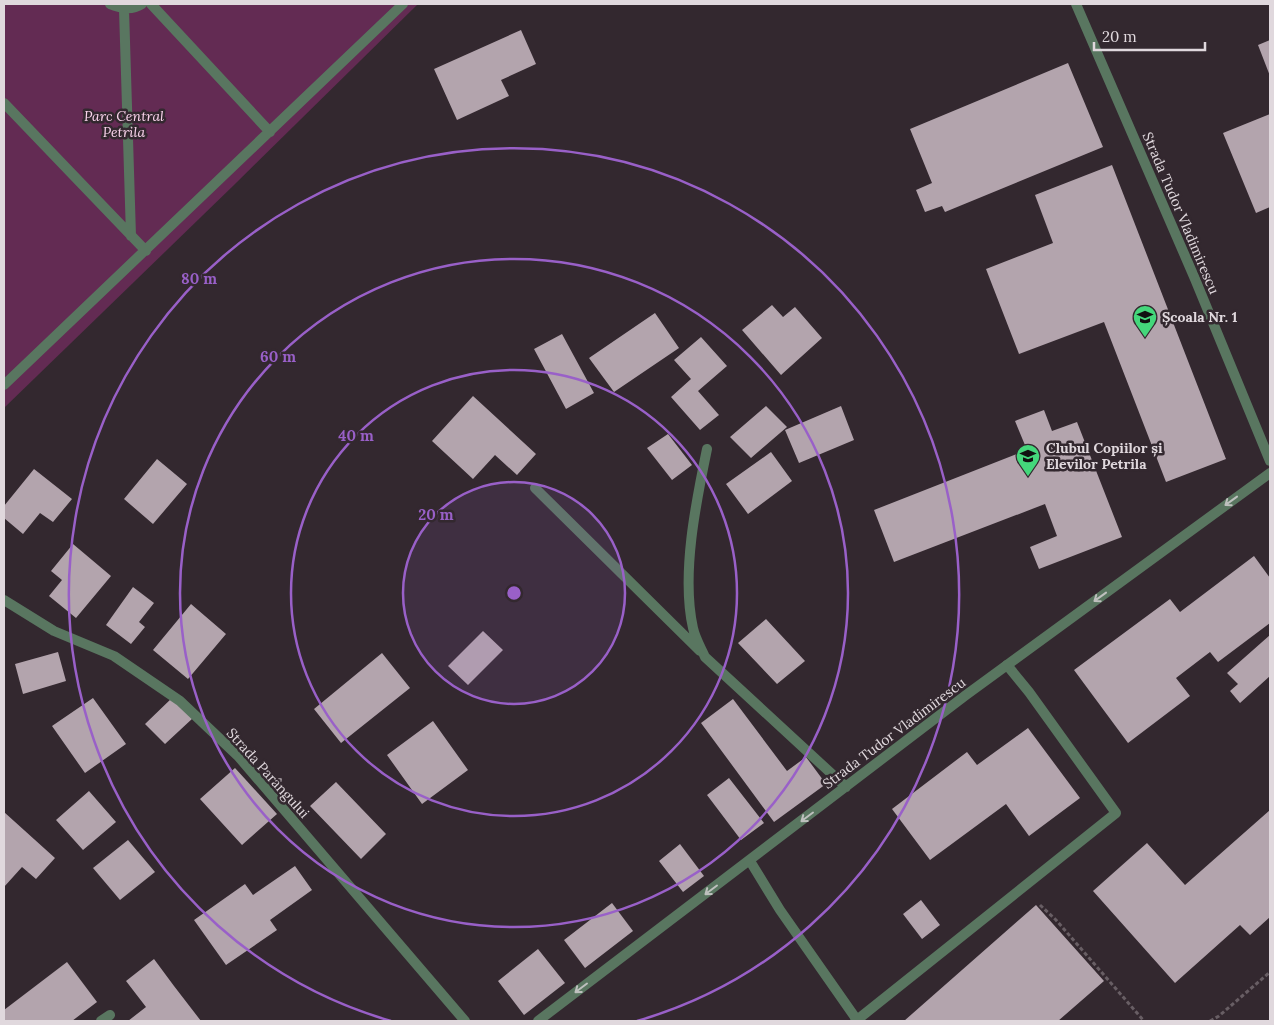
<svg xmlns="http://www.w3.org/2000/svg" width="1274" height="1025" viewBox="0 0 1274 1025" font-family="Lora,serif">
<rect width="100%" height="100%" fill="#33282f"/>
<path fill="#632b53" d="M4,4H418L234,185L4,408Z"/>
<path fill="#b3a4ad" d="M521,30L536,64L501,80L509,96L457,120L434,69Z
M1270,40V76L1258,45Z
M1068,63L1103,147L945,212L942,206L925,212L916,190L932,183L910,129Z
M1270,114V207L1256,213L1223,133Z
M1112,165L1226,459L1166,482L1104,322L1019,354L986,269L1053,243L1035,195Z
M772,305L783,317L795,307L822,338L781,375L742,330Z
M655,313L679,348L614,392L589,358Z
M562,334L594,393L566,409L534,349Z
M701,337L727,366L698,391L719,415L700,430L671,397L691,379L674,360Z
M473,396L536,454L517,475L495,455L473,479L432,441Z
M766,406L787,427L751,458L730,437Z
M841,406L854,440L799,463L785,430Z
M1044,410L1052,431L1077,422L1122,537L1039,569L1030,547L1057,536L1045,504L894,562L874,510L1027,450L1015,421Z
M668,434L692,465L672,480L647,448Z
M771,452L792,481L748,514L726,484Z
M157,459L187,484L153,524L124,499Z
M34,469L72,499L53,522L40,513L23,534L4,518V506Z
M73,544L111,576L76,618L49,596L62,580L51,571Z
M1254,556L1270,578V623L1218,662L1210,652L1176,678L1190,696L1128,743L1074,670L1170,599L1180,612Z
M133,587L154,603L139,622L145,627L131,644L106,625Z
M191,604L226,634L188,679L153,650Z
M766,619L805,661L777,684L738,643Z
M483,631L503,650L468,685L448,666Z
M1270,635V676L1240,703L1230,691L1238,684L1227,673Z
M58,652L66,681L23,694L15,664Z
M382,653L410,688L341,743L314,709Z
M173,697L193,718L165,744L145,724Z
M93,698L126,744L85,773L52,726Z
M733,699L787,771L806,757L826,784L774,822L701,723Z
M433,721L468,770L422,804L387,755Z
M1028,728L1080,798L1029,836L1006,804L930,860L892,809L967,752L977,765Z
M235,768L277,814L242,845L200,799Z
M729,778L764,823L741,840L707,795Z
M336,782L386,834L361,859L310,806Z
M89,791L116,822L83,850L56,820Z
M1270,810V917L1250,935L1240,925L1175,983L1093,891L1147,843L1185,885Z
M4,812L55,858L36,879L22,867L4,887Z
M128,840L155,872L120,900L93,868Z
M680,844L704,876L683,892L659,861Z
M295,866L312,890L270,920L277,930L226,965L194,920L245,884L253,895Z
M921,900L940,925L922,939L903,914Z
M612,903L633,931L585,968L564,940Z
M1036,905L1104,981L1058,1021H904Z
M538,949L565,983L524,1015L498,981Z
M154,959L174,986L201,1021H128L146,1007L126,981Z
M67,962L97,1002L72,1021H4V1010Z"/>
<g fill="none" stroke-linecap="round" stroke-linejoin="round">
<path stroke="#685e64" stroke-width="3" stroke-dasharray="4 2.5" stroke-linecap="butt" d="M1040,905L1056,920L1144,1021
M1210,1021L1219,1016L1270,972"/>
<path stroke="#597660" stroke-width="10" d="M750,861L780,910L857,1020L855,1021
M857,1020L1116,813L1029,692L1007,665
M101,1021L110,1015"/>
<path stroke="#597660" stroke-width="10" d="M110,4C120,8 131,11 142,4
M151,4L270,132
M124,9L131,236
M4,103L146,251
M4,385L403,4"/>
<path stroke="#597660" stroke-width="10" d="M1076,4L1195,279L1270,461
M707,449C696,502 681,575 693,628C695,638 701,648 705,657L846,787
M535,488L700,651
M4,600L54,631L114,656L180,701L238,756L465,1021
M538,1021L966,695L1270,473"/>
</g>
<defs><path id="oneway-shaft" d="M-6 0H5M1.5-3L5.5 0L1.5 3" fill="none" stroke-width="1.6" stroke-linecap="round" stroke-linejoin="round" transform="scale(1.25)"/></defs>
<g stroke="#bec0be">
<use href="#oneway-shaft" transform="translate(1231 501) rotate(144)"/>
<use href="#oneway-shaft" transform="translate(1100 597) rotate(144)"/>
<use href="#oneway-shaft" transform="translate(807 817) rotate(143)"/>
<use href="#oneway-shaft" transform="translate(711 890) rotate(143)"/>
<use href="#oneway-shaft" transform="translate(581 988) rotate(143)"/>
</g>
<circle cx="514" cy="593" r="111" fill="#9960c8" fill-opacity=".12"/>
<g fill="none" stroke="#9960c8" stroke-width="2.5">
<circle cx="514" cy="593" r="111"/>
<circle cx="514" cy="593" r="223"/>
<circle cx="514" cy="593" r="334"/>
<path d="M391 1021A445 445 0 1 1 637 1021"/>
</g>
<defs>
<g id="school-pin" transform="scale(1.25)"><path d="M0 17L-7.5 6A9.5 9.5 0 1 1 7.5 6Z" fill="#44d77b" stroke="#33282f"/><path d="M0-5L7-2L0 1L-7-2ZM-4 1L0 2.5L4 1V4Q0 6-4 4Z" fill="#111"/></g>
</defs>
<g fill-rule="evenodd">
<use href="#school-pin" x="1145" y="317"/>
<use href="#school-pin" x="1028" y="456"/>
</g>
<g text-anchor="middle" stroke-width="5" stroke-linejoin="round" paint-order="stroke">
<g font-size="14" font-style="italic" fill="#fad3ec" stroke="#33282f">
<text x="124" y="121">Parc Central<tspan x="124" dy="16">Petrila</tspan></text>
</g>
<g font-size="14" fill="#e0d8dd" stroke="#33282f">
<text transform="translate(1181 213) rotate(67)" y="5">Strada Tudor Vladimirescu</text>
<text transform="translate(894 733) rotate(-37)" y="5">Strada Tudor Vladimirescu</text>
<text transform="translate(268 773) rotate(48)" y="5">Strada Parângului</text>
</g>
<g font-size="14" font-weight="bold" fill="#e0d8dd" stroke="#33282f" text-anchor="start">
<text x="1162" y="322">Școala Nr. 1</text>
<text x="1046" y="453">Clubul Copiilor și<tspan x="1046" dy="16">Elevilor Petrila</tspan></text>
</g>
</g>
<circle cx="514" cy="593" r="8" fill="#9960c8" stroke="#33282f" stroke-width="2.5"/>
<g font-size="15" text-anchor="middle" font-weight="bold" fill="#9960c8" stroke="#33282f" stroke-width="5" stroke-linejoin="round" paint-order="stroke">
<text x="199" y="284">80 m</text>
<text x="278" y="362">60 m</text>
<text x="356" y="441">40 m</text>
<text x="436" y="520">20 m</text>
</g>
<rect width="1274" height="1025" fill="none" stroke="#e0d8dd" stroke-width="10"/>
<path d="M1094 42v8h111v-8" fill="none" stroke="#e0d8dd" stroke-width="2.5"/>
<text x="1102" y="42" font-size="15" fill="#e0d8dd" stroke="#33282f" stroke-width="4" paint-order="stroke">20 m</text>
</svg>
